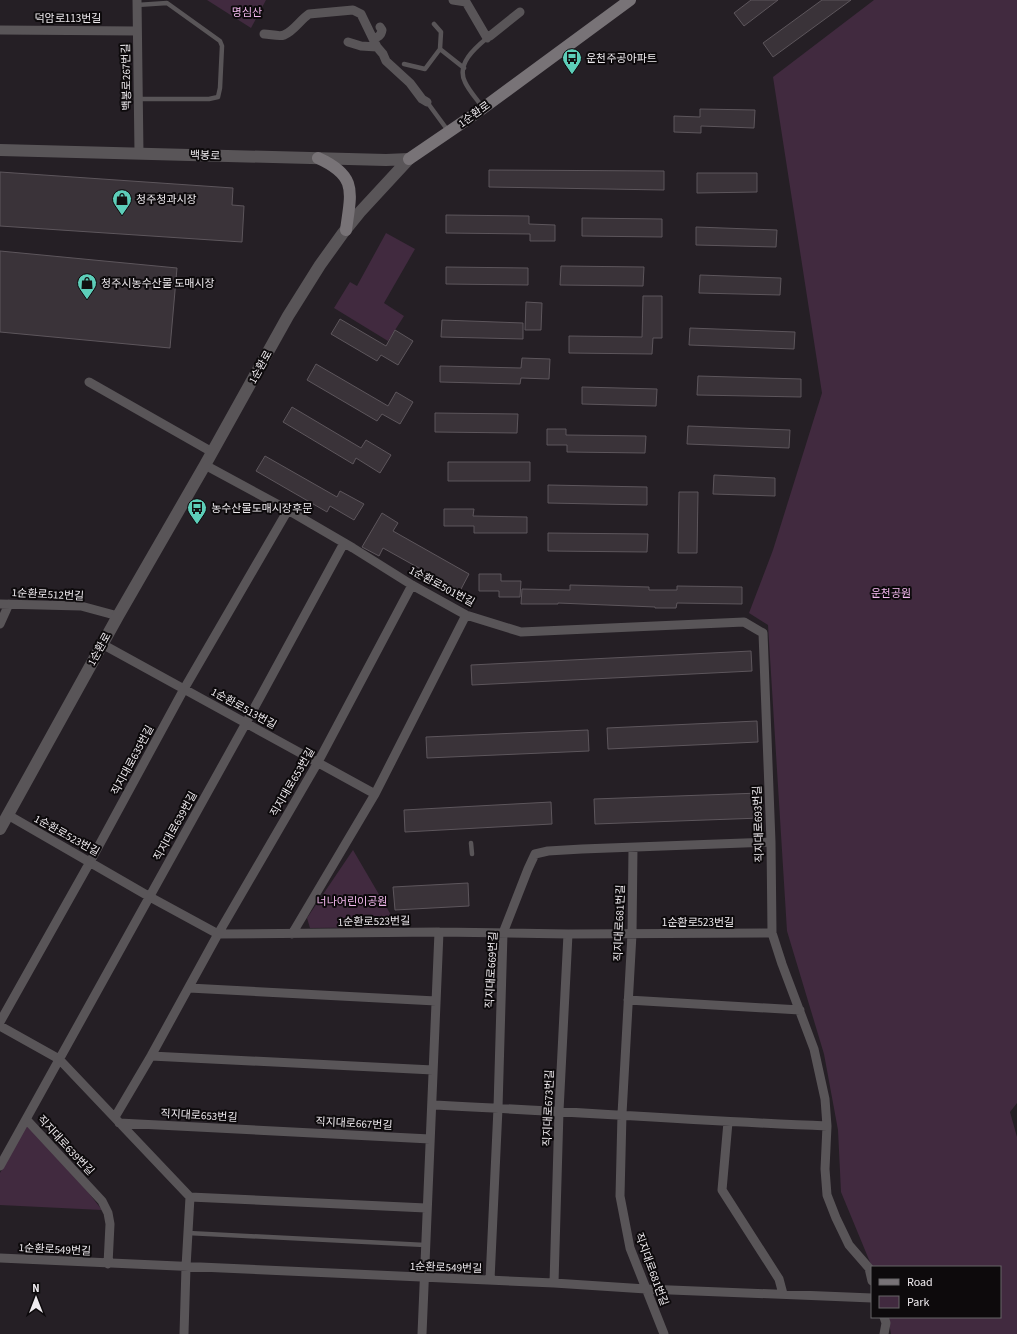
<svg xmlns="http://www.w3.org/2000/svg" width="1017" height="1334" viewBox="0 0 1017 1334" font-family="'Source Sans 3','Noto Sans KR',sans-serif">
<rect width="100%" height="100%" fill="#251f25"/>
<path fill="#412a3f" d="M207,0H266L251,28Z
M874,0H1017V1103L1010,1112L1017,1137V1334H891L888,1317H1000V1267H872L841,1192L838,1130L824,1054L787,931L768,625L749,613L773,550L822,393L773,77Z
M386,233L415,249L384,303L404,316L388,341L334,308L350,282L357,286Z
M353,850L398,927L310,928L307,918Z
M25,1127H29L88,1192L102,1210L0,1205V1173Z"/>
<path fill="#3a3339" stroke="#5d565c" d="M751,0H778L744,26L734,13Z
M822,0H851L773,57L763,43Z
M700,109L755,110L754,128L701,126V133L674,132V116L700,117Z
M489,170L664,171V190L489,187Z
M0,172L233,188L232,205L244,206L242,242L0,226Z
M697,173H757V192L697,193Z
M446,215L529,216V224L555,225V241H530V234L446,233Z
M582,218L662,219V237L582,236Z
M696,227L777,230L776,247L696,245Z
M0,251L177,268L170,348L0,332Z
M561,266L644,267L643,286L560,285Z
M446,267L528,268V285L446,284Z
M700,275L781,278L780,295L699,293Z
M643,296H662V338H653L652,354L569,353V336L642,337Z
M526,302L542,303L541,330H525Z
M340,319L386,346L395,330L413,341L398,365L381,355L377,361L331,334Z
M442,320L523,323V339L441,337Z
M690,328L795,332L794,349L689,345Z
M522,358L550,359L549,379L521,378L520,384L440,382V366L521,368Z
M316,364L388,406L396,392L413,402L400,424L382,414L377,421L307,380Z
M698,376L801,379V397L697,395Z
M582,387L657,389L656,406L582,404Z
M292,407L361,448L366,440L391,455L380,473L356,458L353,464L283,422Z
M435,413L518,414L517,433L435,432Z
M688,426L790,430L789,448L687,444Z
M547,429H566V435L646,436L645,453L567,452V445H547Z
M265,456L337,497L340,491L364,504L354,520L330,506L327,512L256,471Z
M448,462H530V481H448Z
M714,475L775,478V496L713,494Z
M548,485L647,487V505L548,503Z
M679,492H698L697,553H678Z
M444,509H474L473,516L527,517V533H474V526H444Z
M382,513L398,523L393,531L469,574L460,591L383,548L379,556L362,547Z
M548,533L648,534L647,552L548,551Z
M479,574H501V581H521L520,597H499V591H479Z
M570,585L649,587V590H677V586L742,587V604L677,603L676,608H655V607L558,603V604H521L522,589L570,590Z
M751,651L752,671L472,685L471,665Z
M757,721L758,742L608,749L607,728Z
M588,730L589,751L427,758L426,737Z
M760,793L761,818L595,824L594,799Z
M551,802L552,824L405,832L404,810Z
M468,883L469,906L395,910L393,887Z"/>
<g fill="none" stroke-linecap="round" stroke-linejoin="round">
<path stroke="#595558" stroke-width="4.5" d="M137,5L167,3L220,41L222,46L220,88L218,97L209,99H138
M434,24L441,32L440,49
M404,64L425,69L440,49L464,68
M427,102L449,132
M483,108C477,99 469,91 465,82C456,64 475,48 487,38
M471,843L472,854
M188,1233L425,1245"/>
<path stroke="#595558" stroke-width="9" d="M137,0L139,153
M453,0L466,2L487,38
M0,30L137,31
M264,34C270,34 279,37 284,35C294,31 300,20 309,14L353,10L361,14L377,47
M490,36L520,12
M373,39C378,37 381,36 382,30L380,27
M348,42L361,46L377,47L383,54L386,61L410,83L422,99L427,102
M89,382L212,452
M205,465L288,510L353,548L412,585L466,615L521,632L744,622L763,633L771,842L772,933L782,964L814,1049L825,1099L827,1126L825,1169L827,1195L836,1218L849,1245L869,1268L872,1281
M0,604L81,606L118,616
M0,624L9,604
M102,644L375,794
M8,815L150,897L218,934L439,932L568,934L772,933
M633,848L632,934L622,1114L620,1196L630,1248L664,1334
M292,934L375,794L466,615
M189,988L436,1001
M628,1000L800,1010
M0,1022L90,862L184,689L288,510
M0,1026L59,1059L190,1197L186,1267L184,1334
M151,1056L433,1070
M432,1105C564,1111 695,1121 827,1126
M115,1117L151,1056L218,934L318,762L412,585
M26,1119L102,1201L108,1213L110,1224L108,1264
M728,1122L722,1190L779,1279L783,1294
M119,1123L430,1139
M0,1166L246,723L344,543
M190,1197L426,1208
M0,1258L554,1283L646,1289L872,1298
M490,1280L498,1108L503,933L528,869L535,854L548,851L582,849L771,842
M554,1283L559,1111L568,934
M884,1317L886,1323L884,1334
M422,1334L439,932"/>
<path stroke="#595558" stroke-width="12" d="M0,150L386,160L409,159
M0,829L118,616L205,465L288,316L320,265L343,233L360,212L409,159"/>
<path stroke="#787377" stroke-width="12" d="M318,158C358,176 351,192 346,230
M409,159L475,114L630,0"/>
</g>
<defs>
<g id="bus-pin" transform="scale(1)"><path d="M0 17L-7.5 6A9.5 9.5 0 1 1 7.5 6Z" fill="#5dceb9" stroke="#0d0a0c"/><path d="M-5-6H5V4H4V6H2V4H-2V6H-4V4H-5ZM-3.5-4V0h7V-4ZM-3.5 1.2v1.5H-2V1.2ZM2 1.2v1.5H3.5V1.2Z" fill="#111"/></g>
<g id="shop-pin" transform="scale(1)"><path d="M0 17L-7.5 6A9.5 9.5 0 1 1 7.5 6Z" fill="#5dceb9" stroke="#0d0a0c"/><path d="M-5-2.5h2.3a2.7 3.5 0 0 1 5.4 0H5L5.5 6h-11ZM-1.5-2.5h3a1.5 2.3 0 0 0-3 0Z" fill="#111"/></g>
</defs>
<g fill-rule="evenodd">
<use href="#bus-pin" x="572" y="58"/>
<use href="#shop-pin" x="122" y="199"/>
<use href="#shop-pin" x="87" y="283"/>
<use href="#bus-pin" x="197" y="508"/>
</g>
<g text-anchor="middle" stroke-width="4" stroke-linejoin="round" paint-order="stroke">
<g font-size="11" fill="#f3b8ee" stroke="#0d0a0c">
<text x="247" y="16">명심산</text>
<text x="891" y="597">운천공원</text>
<text x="352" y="905">너나어린이공원</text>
</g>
<g font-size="11" fill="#efebef" stroke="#0d0a0c">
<text x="68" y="22">덕암로113번길</text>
<text transform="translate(126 77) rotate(-91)" y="4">백봉로267번길</text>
<text transform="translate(474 114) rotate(-36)" y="4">1순환로</text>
<text transform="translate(205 155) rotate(2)" y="4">백봉로</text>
<text transform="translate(260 367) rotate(-61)" y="4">1순환로</text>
<text transform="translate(442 586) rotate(28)" y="4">1순환로501번길</text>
<text transform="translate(48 594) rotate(3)" y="4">1순환로512번길</text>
<text transform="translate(99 649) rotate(-61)" y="4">1순환로</text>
<text transform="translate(244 708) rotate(29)" y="4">1순환로513번길</text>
<text transform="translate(132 760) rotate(-62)" y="4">직지대로635번길</text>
<text transform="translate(292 782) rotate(-60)" y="4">직지대로653번길</text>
<text transform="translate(758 824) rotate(-92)" y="4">직지대로693번길</text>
<text transform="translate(175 826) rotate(-61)" y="4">직지대로639번길</text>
<text transform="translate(67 835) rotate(29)" y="4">1순환로523번길</text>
<text transform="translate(374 921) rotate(-1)" y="4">1순환로523번길</text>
<text x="698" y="926">1순환로523번길</text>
<text transform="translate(619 923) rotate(-88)" y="4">직지대로681번길</text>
<text transform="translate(491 970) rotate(-87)" y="4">직지대로669번길</text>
<text transform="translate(548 1108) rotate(-88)" y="4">직지대로673번길</text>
<text transform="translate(199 1115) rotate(3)" y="4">직지대로653번길</text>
<text transform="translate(354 1123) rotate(3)" y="4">직지대로667번길</text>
<text transform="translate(66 1145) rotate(47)" y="4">직지대로639번길</text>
<text transform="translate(55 1249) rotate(3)" y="4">1순환로549번길</text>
<text transform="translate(446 1267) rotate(2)" y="4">1순환로549번길</text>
<text transform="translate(652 1269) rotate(70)" y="4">직지대로681번길</text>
</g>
<g font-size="11" fill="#efebef" stroke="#0d0a0c" text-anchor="start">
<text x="586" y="62">운천주공아파트</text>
<text x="136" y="203">청주청과시장</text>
<text x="101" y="287">청주시농수산물 도매시장</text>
<text x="211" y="512">농수산물도매시장후문</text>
</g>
</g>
<rect x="871" y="1266" width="130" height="52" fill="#0d0a0c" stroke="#676467"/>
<rect x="879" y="1279" width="20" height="6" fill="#787377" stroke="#676467"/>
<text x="907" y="1286" font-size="12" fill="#efebef">Road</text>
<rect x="879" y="1296" width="20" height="12" fill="#412a3f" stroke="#676467"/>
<text x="907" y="1306" font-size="12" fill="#efebef">Park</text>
<g transform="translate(36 1298)" stroke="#0d0a0c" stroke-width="3" paint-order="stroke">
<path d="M0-3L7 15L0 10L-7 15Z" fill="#efebef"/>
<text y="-6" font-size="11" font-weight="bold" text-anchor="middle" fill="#efebef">N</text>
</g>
</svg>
